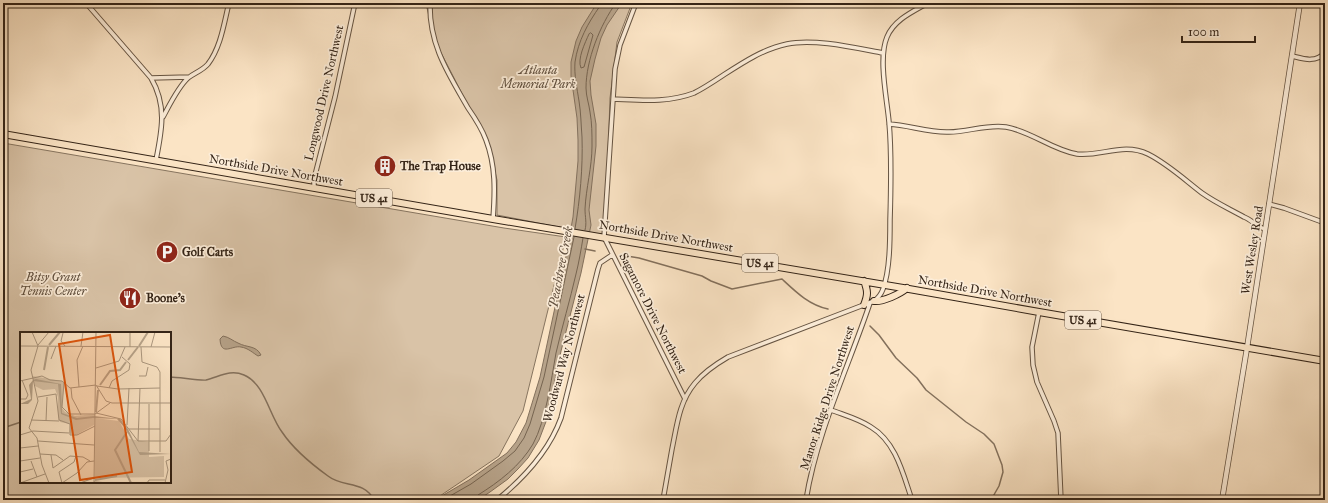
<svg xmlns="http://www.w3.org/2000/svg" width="1328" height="503" viewBox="0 0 1328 503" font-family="'IM FELL Great Primer',serif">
<rect width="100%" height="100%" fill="#fbe4c5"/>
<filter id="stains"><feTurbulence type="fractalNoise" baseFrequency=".005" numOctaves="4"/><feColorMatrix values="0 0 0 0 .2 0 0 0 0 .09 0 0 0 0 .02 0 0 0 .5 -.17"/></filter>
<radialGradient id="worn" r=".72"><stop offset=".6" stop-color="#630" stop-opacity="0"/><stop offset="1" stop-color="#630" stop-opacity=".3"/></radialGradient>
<path fill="#d9c3a7" stroke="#86745f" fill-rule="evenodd" d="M429,3H632L617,42L610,98L605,239L575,228H564L497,215V180L489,146L435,41L427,8Z
M3,143L504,228L566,237L523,411L499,456L434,500H3ZM21,333H170V482H21Z"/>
<path fill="#b7a38a" stroke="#83705c" d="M597,3H622L607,25L601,38L595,59L590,81L591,95L596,124V146L589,210L591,225L581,273L561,351L547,419L539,440L528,458L518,469L508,479L490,492L478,500H435L469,480L507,453L516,442L526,423L540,377L566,256L573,217L578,161V140L577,118L571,76V62L576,41L582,27Z
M223,336C229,337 233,341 238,343C247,348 256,345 261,355L258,356C253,353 248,348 241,347C232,345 221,357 220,339Z"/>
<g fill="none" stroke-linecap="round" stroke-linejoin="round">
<path stroke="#766450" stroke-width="1" d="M591,33L593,35L584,67L581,68C577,59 585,43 589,34Z
M575,229C580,199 583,168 582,137C581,125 581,113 579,101C577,88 574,75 575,62C578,41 588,23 600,6V3
M585,230C587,223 585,217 585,209C586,188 592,167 592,146C592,134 592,123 590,112C589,104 586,96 586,88C586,60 600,25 616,3
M443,500L471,484L503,461L515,451L524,438L530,424L544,377L574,237
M476,500L478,495C499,482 520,466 533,444C546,420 551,381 556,353C562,327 570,300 576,274C579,262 581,250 583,238"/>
<path stroke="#83705c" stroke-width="1.5" d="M585,249L595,251
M621,255L639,258L702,276L711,281L732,289L782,279C796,292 809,305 828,309
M870,326L879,335L896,358L917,378L926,390L966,422L984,434L994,444L1002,465L1003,472L999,486L991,500
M170,377C178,377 201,381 206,380C219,377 230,369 244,375C265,384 269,415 282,432C294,450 310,463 328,476C343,488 364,480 374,500
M3,428L21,422"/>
<g stroke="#665442" stroke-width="5.5">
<path id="minor" d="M86,3L151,78C167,105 162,130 156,160
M430,3C429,45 448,73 468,108C475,118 482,129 486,140C496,166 495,192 493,219
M636,3L620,45L615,69L604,237L685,399
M1292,56C1304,59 1315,63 1325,53
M151,78L189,77
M613,99C640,100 668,103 694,93C704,88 713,82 722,76C742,63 763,49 787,44C814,38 856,48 883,53
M163,117C169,106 178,87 188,78C194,73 202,71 208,64C221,47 224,23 229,3
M889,124C909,125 929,133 949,132C968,132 987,124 1006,127C1031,131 1052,150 1077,154C1101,157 1123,142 1148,154C1168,164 1185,180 1202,193C1216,203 1230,209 1244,217C1252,220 1257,227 1265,229
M314,188V179L335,97L355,3
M1269,204L1284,208L1325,223
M1039,312L1032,347L1033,365L1037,382L1054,421L1058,433L1061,500
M831,410C844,415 859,419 871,427C896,442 903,474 912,500
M497,500C524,478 549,451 561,418L598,269L600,263L612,255
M663,500C666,483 669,466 672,449C677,425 679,402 695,383C704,372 716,364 728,357L874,301C878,298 881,295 883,289C890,270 890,240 890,220C891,187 892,155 889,122C887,99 878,58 887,37C894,20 912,12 928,3
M806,500C817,432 848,368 870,303"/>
</g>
<g stroke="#665442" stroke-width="6">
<path id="tertiary" d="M1222,500L1247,348L1300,3"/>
</g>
<g stroke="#342417" stroke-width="8">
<path id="primary" d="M3,134L493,219L909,289L1039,312L1325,361
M874,301C883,302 900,294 907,288
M864,305C868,295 868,291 864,281"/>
</g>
<use href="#minor" stroke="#fcedd9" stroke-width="3.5"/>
<use href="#tertiary" stroke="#fcedd9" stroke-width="4.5"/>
<use href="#primary" stroke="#fbe4c5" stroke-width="6"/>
</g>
<defs>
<g id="building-disc" transform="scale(1.15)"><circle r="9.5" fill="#8f2418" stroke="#fcedd9"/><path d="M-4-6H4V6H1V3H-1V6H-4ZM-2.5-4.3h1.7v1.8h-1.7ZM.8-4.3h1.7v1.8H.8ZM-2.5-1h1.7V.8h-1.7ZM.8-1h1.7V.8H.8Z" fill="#fff"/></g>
<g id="parking-disc" transform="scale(1.15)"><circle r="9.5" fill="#8f2418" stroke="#fcedd9"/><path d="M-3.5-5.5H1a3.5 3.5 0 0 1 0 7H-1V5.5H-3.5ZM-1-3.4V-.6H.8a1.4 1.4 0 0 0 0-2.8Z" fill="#fff"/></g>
<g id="restaurant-disc" transform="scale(1.15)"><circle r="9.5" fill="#8f2418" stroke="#fcedd9"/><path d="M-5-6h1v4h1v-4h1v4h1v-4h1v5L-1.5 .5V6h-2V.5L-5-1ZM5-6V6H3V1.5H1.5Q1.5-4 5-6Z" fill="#fff"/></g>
</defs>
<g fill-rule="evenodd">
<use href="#building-disc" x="385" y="166"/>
<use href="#parking-disc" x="167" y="252"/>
<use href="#restaurant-disc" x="130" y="298"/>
</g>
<g text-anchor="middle" stroke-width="3.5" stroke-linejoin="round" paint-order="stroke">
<g fill="#fcedd9" stroke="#706051" stroke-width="1">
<rect x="356" y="189" width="36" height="18" rx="3"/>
<rect x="742" y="254" width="36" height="18" rx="3"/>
<rect x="1065" y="311" width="36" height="18" rx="3"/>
</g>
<g font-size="11" font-weight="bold" fill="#342417">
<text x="374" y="202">US 41</text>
<text x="760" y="267">US 41</text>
<text x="1083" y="324">US 41</text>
</g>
<g font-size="12" font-style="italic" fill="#5d4c3b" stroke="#fcedd9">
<text x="538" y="74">Atlanta<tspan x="538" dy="14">Memorial Park</tspan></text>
<text x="53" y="281">Bitsy Grant<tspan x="53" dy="14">Tennis Center</tspan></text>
</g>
<g font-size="12" fill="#342417" stroke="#fcedd9">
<text transform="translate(324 93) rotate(-77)" y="4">Longwood Drive Northwest</text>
<text transform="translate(276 170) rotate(10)" y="4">Northside Drive Northwest</text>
<text transform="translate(666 236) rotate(10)" y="4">Northside Drive Northwest</text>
<text transform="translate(1252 250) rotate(-81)" y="4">West Wesley Road</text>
<text transform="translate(985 291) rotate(10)" y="4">Northside Drive Northwest</text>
<text transform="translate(653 313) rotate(63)" y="4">Sagamore Drive Northwest</text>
<text transform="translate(564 358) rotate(-75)" y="4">Woodward Way Northwest</text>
<text transform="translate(827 398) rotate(-72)" y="4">Manor Ridge Drive Northwest</text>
</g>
<g font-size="12" font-weight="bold" fill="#342417" stroke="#fcedd9" text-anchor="start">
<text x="400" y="170">The Trap House</text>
<text x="182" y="256">Golf Carts</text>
<text x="146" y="302">Boone's</text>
</g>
<g font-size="13" font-style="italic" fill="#62503f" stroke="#fcedd9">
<text transform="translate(560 267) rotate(-79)" y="5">Peachtree Creek</text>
</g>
</g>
<g transform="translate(20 332)">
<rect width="151" height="151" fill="#fbe4c5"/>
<path d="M12,44L42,49L44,51L42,76L45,80L55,84L75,82L74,93L54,104L49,101L50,92L40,90L38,84V65L35,57L23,58L15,54ZM75,86L99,89L109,107L129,110V125L144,124V145L75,146Z" fill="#d9c3a7"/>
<path d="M16,47L41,52L42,81L57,86L74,84L100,87L108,97L119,120L151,122L120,123L105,96L97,87L73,86L56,88L41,82L38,52L13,49L12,68L8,72H0L11,67L9,53L13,48Z" fill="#b7a38a"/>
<path fill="none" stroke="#b7a38a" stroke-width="2" d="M29,13L40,0M119,14L128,0M108,28L118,15M24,38L28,15M80,53L90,39L100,38L106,30M76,80L78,58M107,100L95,118L111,151M75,148L97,144"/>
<path fill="none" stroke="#ab977f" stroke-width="1" d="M12,0L18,14L11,38L18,69L9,96L17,106L22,133L29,151M43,1L41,9L45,14M18,13L29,0M0,14L151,15M61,14L63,0M110,15V0M121,15L122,30L137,35L140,40V120M131,15L135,0M31,27L36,14M76,36L99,29L105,15M119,44H126L128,35M0,49L22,44L30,48L42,49L50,56L76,53L86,69L92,71H151M44,51L42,75L49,82H75L90,71M77,54L98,57L140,56M59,55L57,28L63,14M51,56L52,66L61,83M89,56L92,49L109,38L110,32L102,25M18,65L36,62L39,88L50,92V103H57L75,94M0,67H6L8,63L2,48M76,81L101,87L118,109H146L151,102M11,88L39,89M26,89L27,65M107,93L109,56M109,97H140M0,103L13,99L49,101M18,109L74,113M118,109L120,56M0,116L18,114M129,119V72M20,122L36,123L43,128M31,123L33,136L50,124L63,125L70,129M0,129L20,126M11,129L17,145M148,138L146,129L151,127M0,140L13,137M74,150L91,151M0,151L25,142M42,151L57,141L67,130L74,129M42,151L39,140L54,130L56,124M60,151L74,146M74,151L76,0M127,151L129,148H145M145,151L148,138"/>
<path fill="#df560d" fill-opacity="0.15" stroke="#df560d" stroke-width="2" d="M90,3L112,140L60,148L39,12Z"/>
<rect width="151" height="151" fill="none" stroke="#342417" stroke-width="2"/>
</g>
<rect width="1328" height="503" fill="none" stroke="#fbe4c5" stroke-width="16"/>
<rect x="4" y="4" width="1320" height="495" fill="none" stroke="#342417" stroke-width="2"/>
<rect x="8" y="8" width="1312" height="487" fill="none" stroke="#342417"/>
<path d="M1182 36v6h73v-6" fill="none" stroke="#342417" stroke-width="2"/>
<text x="1188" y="36" font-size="12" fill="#342417" stroke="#fcedd9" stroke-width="3" paint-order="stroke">100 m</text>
<rect width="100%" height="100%" filter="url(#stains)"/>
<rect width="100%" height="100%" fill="url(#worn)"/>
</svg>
